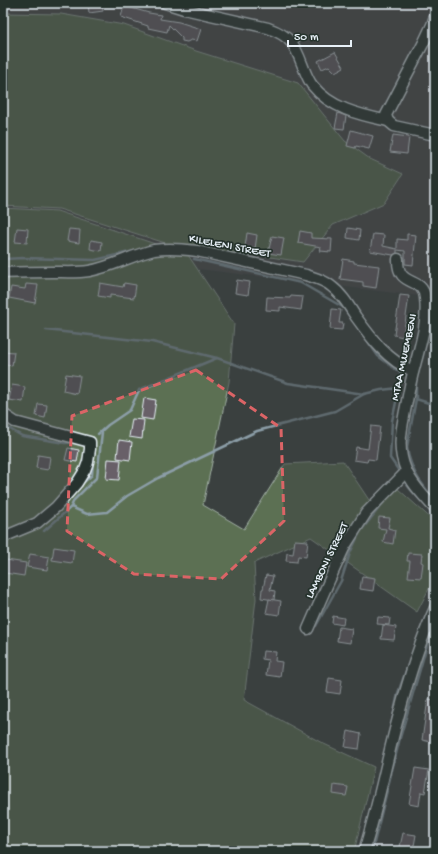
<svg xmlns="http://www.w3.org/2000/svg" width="438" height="854" font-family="'Gochi Hand',sans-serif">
  <rect width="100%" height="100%" fill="#3a403f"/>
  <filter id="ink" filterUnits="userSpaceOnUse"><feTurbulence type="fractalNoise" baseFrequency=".025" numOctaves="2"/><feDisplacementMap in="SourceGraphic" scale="8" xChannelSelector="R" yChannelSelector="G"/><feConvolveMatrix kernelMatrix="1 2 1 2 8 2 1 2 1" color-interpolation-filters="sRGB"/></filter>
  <g filter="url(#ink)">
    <path fill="#484a4b" d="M3,3h432v295l-432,-53z"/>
    <g fill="#5c7053" stroke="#a2b0a6">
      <path d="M3,13l58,1 63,11 72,26 102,32 47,58 25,18 33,15 -19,29 -51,22 -30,37 -46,-7 -76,-7 -122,-39 -56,-3z"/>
      <path d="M3,208l54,3 131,44 46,69 -5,58 -26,123 41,24 41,-65 58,-3 26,39 28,-12 38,34v55l-18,35 -106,-75 -57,26 2,36 -12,101 80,44 50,23 -19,81 -2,3h-350z"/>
    </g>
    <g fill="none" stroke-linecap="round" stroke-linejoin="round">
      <g stroke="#8c9ea8" stroke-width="2.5">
        <path d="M3,259l21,-1 71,2 39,-9"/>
        <path d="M194,259l107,24 45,26"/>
        <path d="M46,330l106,12 65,16 71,25 76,11 17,-4 18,-2"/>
        <path d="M364,336l14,20 24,18 -10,47 -2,37 9,13"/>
        <path d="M416,379v20l-9,48c1,10 6,23 11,31 5,8 12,15 17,24"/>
        <path d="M416,399l19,6"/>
        <path d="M3,425l19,11 43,7 10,-1"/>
        <path d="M98,434l10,-9 22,-15 9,-20 78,-32"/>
        <path d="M84,482l8,-7 1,-13"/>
        <path d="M403,482l1,-1 7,9 7,7"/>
        <path d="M71,507l16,7 20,-2 20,-16 31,-18 99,-47 78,-20 29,-17"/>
        <path d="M44,531l27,-24 3,-7 23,-23 5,-45"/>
        <path d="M431,606l4,-8"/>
        <path d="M316,626l25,-45 9,-28 10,-21 23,-29"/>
        <path d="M391,726l7,-33 10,-28"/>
        <path d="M372,851l28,-113 32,-110 3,-5"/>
      </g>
    </g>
    <g fill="#686068" stroke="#e8f1f8">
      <path d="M88,3h14l1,8 -14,2z"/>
      <path d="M124,6l25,7 12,2 -1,4 19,3 22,7 -4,12 -6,-1 -4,2 -5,-1v-3l-13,-13 -2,7 -19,-4v-2l-27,-9z"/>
      <path d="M335,52l9,15 -9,5 -6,-6 -7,3 -4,-8z"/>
      <path d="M338,113l8,3 -2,13 -9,-1z"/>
      <path d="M351,130l22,6 -4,13 -13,-3 -1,2 -8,-2z"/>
      <path d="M393,135l16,2 -2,17 -17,-2z"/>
      <path d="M17,228l11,1 -1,14 -12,-1z"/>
      <path d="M348,228l12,2 -1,10 -12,-2z"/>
      <path d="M69,229l11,1 -1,13 -12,-2z"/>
      <path d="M300,231l11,2v5l21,1 -1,13 -11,-1 1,-4 -23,-4z"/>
      <path d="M247,233l10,2 -2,14 -10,-2z"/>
      <path d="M373,234l11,1 -1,11 14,3v-10l10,1v-6l9,1 -3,30 -8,-1v-13l-8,-1v3l-4,2 -23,-4z"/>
      <path d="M272,236l12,2 -3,17 -13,-2z"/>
      <path d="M91,240l11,2 -1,9 -11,-2z"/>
      <path d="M343,259l11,2v2l25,3 -3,22 -13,-2v-4l-23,-3z"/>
      <path d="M237,280l13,2 -2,13 -13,-2z"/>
      <path d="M100,283l23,4 1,-4 12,2 -2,13 -24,-3v3l-12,-2z"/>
      <path d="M26,284l12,1 -3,18 -26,-5 2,-11 14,2z"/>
      <path d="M400,295l9,1 -6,41 -9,-2z"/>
      <path d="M291,296l12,1 -2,13 -21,-3v4l-14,-1 1,-13 23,1z"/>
      <path d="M332,309l9,1 -2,13h4l-1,7 -12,-1z"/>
      <path d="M3,351l11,1 -2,14 -9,-2z"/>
      <path d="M66,374l14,2 -3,18 -14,-3z"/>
      <path d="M12,385l13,2 -2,15 -14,-2z"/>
      <path d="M144,398l12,2 -3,20 -12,-2z"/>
      <path d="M38,404l9,1 -2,13 -9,-2z"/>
      <path d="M132,419l12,1 -2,19 -13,-2z"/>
      <path d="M371,426l9,1 -4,33 -8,-1 -1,3 -13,-2 2,-13 12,2z"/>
      <path d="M119,440l13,2 -2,18 -13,-2z"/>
      <path d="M68,448l11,2 -2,12 -12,-2z"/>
      <path d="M38,455l12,2 -2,13 -12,-2z"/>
      <path d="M108,459l13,1 -2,20 -13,-1z"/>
      <path d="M379,517l11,1 -2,10 7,2 -2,14 -10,-2 3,-13 -8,-1z"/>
      <path d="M295,540l13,1 -2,16 -8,-1 -1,6 -11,-1 1,-8 6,1z"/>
      <path d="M54,547l20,3 -2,13 -20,-3z"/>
      <path d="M408,553l14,1 -1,8 2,1 -2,15 -13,-1 2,-16h-3z"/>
      <path d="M30,554l19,3 -2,13 -20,-3z"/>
      <path d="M6,560l20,3 -2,13 -19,-3z"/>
      <path d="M266,575l7,1 -3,14 5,1 -1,9 -13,-2 1,-9h1z"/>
      <path d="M362,576l13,2 -2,13 -13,-2z"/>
      <path d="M269,599l12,2 -2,14 -13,-2z"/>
      <path d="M333,616l11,2 -1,7 -11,-2z"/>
      <path d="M378,617l12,1 -1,7 -12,-1z"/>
      <path d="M383,625l13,2 -2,13 -13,-1z"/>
      <path d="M339,627l13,2 -2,14 -13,-2z"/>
      <path d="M263,651l13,1 -1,9 7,1 -2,15 -14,-2 2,-15 -6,-1z"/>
      <path d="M329,678l13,2 -2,14 -13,-2z"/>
      <path d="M428,699l7,1v15l-4,27 -9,-2z"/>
      <path d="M348,731l13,3 -2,15 -14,-2z"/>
      <path d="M415,768l14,2 -4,23 -4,-1 -2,14 -10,-2z"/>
      <path d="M334,785l14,2 -2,9 -13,-2z"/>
      <path d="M403,833l13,2 -3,16h-14z"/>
    </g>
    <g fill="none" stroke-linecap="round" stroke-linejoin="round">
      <defs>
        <g id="minor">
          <path d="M165,3l19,6 84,19c25,9 27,18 36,41 2,5 5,12 8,16 19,24 49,30 76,36"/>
          <path d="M435,16l-3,9 -9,19 -37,71 2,6 6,5 41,9"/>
          <path d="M398,259c-1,30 25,16 27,39 3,25 -5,47 -11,71 -4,14 -6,28 -9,42 -4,21 -8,38 1,59 6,15 19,27 29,39"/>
          <path d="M3,273c16,-1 33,-1 49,-1 12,0 25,1 37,-1 23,-4 43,-16 65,-21 14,-2 28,-1 43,1l109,24c9,3 18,5 25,11 11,8 18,20 25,31 15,21 32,44 57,54"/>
          <path d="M3,414l12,8 75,20v7l-2,13 -3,8 -8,13 -21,24 -19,16 -34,14"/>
          <path d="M308,629l21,-48 16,-35 21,-33 40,-41"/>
          <path d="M364,851c14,-44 22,-89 34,-133 10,-38 21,-75 37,-110"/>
        </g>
      </defs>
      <use href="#minor" stroke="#e8f1f8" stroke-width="13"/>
      <use href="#minor" stroke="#26332d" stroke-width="10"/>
    </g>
  </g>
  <path d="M0 0H438V854H0ZM196,370l85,58 3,93 -63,58 -87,-5 -67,-43 5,-115z" fill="#3a403f" fill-opacity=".55" fill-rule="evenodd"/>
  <path fill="none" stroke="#db6466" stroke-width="3" stroke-dasharray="8 5" stroke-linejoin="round" d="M196,370l85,58 3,93 -63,58 -87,-5 -67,-43 5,-115z"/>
  <g text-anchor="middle" stroke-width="3.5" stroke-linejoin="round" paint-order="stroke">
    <g font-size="12" fill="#e8f1f8" stroke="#26332d">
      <text transform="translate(230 245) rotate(11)" y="4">KILELENI STREET</text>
      <text transform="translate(403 357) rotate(-78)" y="4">MTAA MWEMBENI</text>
      <text transform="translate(326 560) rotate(-64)" y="4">LAMBONI STREET</text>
    </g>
  </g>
  <rect width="438" height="854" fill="none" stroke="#26332d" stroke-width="16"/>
  <rect x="8" y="8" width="422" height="838" fill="none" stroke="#e8f1f8" stroke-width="1.5" filter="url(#ink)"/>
  <path d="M288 40v6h63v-6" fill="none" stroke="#e8f1f8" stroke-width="2"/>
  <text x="294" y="40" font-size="12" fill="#e8f1f8" stroke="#26332d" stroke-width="3" paint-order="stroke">50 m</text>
</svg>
